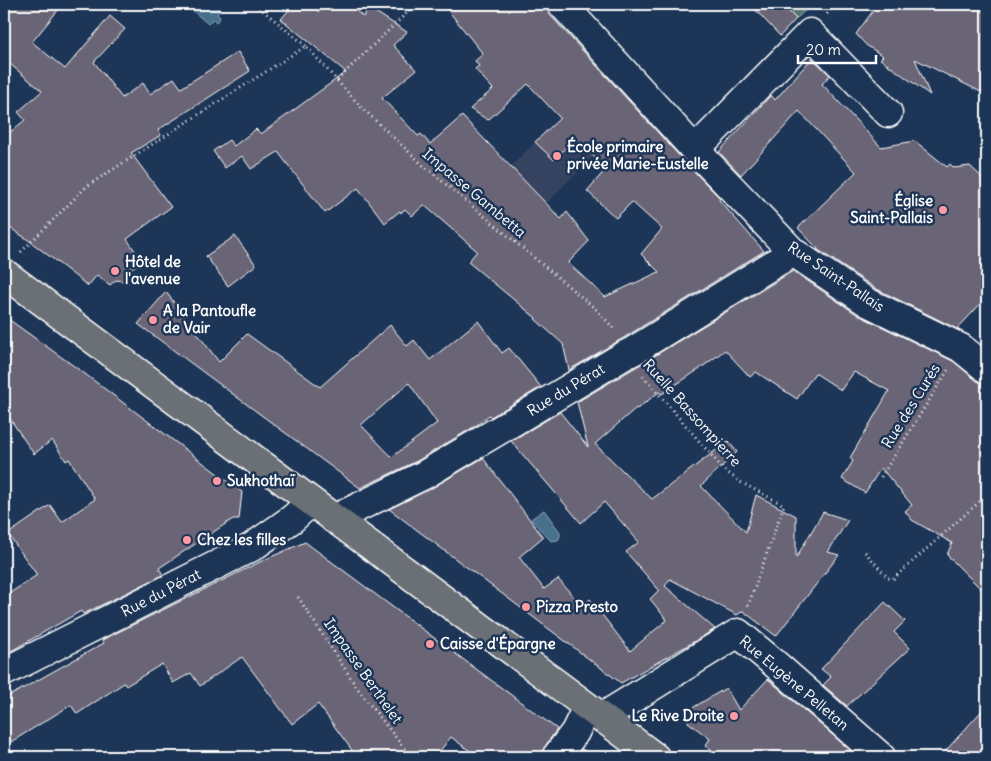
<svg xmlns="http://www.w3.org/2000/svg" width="991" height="761" font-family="Delius,sans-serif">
  <rect width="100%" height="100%" fill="#1d3557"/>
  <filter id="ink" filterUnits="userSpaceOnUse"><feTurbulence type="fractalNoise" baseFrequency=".02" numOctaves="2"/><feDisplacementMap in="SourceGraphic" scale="10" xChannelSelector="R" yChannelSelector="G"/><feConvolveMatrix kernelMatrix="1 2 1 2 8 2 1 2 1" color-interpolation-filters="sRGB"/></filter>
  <g filter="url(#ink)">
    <path fill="#344360" d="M606,73l33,37 -102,103 -63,-11z"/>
    <path fill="#537372" stroke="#a9b9b8" d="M782,4h30l-16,15z"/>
    <g fill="#466f8d" stroke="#90a9bb">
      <path d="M185,4h28l7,6 -3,4 3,3 -1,3 -3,2 -3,-3 -5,5z"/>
      <path d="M544,510l16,22v4l-2,4 -7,1 -20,-22z"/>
    </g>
    <g fill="#6a6576" stroke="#fff" fill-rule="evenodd">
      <path d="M4,4h59l-31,38 33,27 45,-53 15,13 -31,33 28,36 21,-15 7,11 24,-16 7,10 57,-36 12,19 -92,59 3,5 -30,18 40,54 -44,32 15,22 -17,12 4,9 -13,-2 -6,5 -13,-10 -9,11 -61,-47 -23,-15v-87l21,-17 -7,-8 24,-21 -38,-32z"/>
      <path d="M294,4h16l9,8 8,-8h22l14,13 6,-9 38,24 -14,13 23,25 -34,28 36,38 3,-2 9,10 32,-28 99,103 6,-7 22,29 -21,22 37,34 54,-25 -18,-18 21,-25 -30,-27 -16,16 -29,-27 19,-22 -31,-31 -21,22 -19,-18 25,-24 -32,-34 -40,36 -18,-11 23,-20 -18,-20 4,-3 -4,-5 8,-7 -40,-50h101l6,11 134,146 36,37 -1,2 45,51 -139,86 -56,33 -6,-26 -28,-25 1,-1 -68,-56 9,-11 -53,-46 -12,11 -7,-7 -4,4 -1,-2 -15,12 -27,-35 -33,25 -47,-61 -27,17 -9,-13 -17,12 -12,-17 16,-11 5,6 22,-17 5,5 85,-62 -65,-53z"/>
      <path d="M750,4h32l14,15 -16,17z"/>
      <path d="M878,4h109v91l-72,-36 15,36 -50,-36 3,-3 -17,-11 -10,-11z"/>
      <path d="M812,58l18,17 -8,9 59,63 34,-6 32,26 3,-3 4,4 16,-2 17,16v115l-30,32 -82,-41 -58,-39h1l-20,-21 58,-56 -57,-61 -58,64 -22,-23 52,-57 4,5z"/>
      <path d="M235,236l21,29 -28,21 -22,-30z"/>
      <path d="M793,271l65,44 95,46 24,20 7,3h3v211l-40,-40 5,-12 -40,-23 -7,-9 7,-6 -31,-37 -16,25 -23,-14 11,-18 -3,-3 39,-67 -35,-19 -13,18 -26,-17 -18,26 -41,-27 -6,5 -25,-27 -24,18 -39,26 -3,-2 -22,17 -1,-1 -41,36 57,55 76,-58 9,11 -36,34 45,46 10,-37 40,21v42l27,-46 25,8 -20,32 11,3 -63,81 -33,-25 -6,4 -67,-36 -5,7 50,43 -20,12 -74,42 -232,-174 43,-21 51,-30 60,79 -24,20 25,32 14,-10 24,27 8,-7 40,52 37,-31 -17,-21 9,-9 -33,-38 13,-10 -35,-40 -23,21 -70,-82 49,-29 28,35 -11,-45 64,-38z"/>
      <path d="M166,292l53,70 28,-28 73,53 70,-62 17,21 7,-6 16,20 48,-39 24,32 7,-5 32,39 -50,30 -2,-2 -12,10 -60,36 -57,27 -222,-164zM409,383l28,40 -45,34 -31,-32z"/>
      <path d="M4,316l81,58 157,118 -3,27h-6l-74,49 4,7 -80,39 -2,-3 -77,44v-58l33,-22 -29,-41 42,-29 12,17 33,-23 -26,-40 -3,2 -14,-21 -18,14 -30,-44z"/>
      <path d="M305,542l252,187 -13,19 -3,9h-63l-27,-20 -16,20h-78l-39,-53 -26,20 -50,-67 -42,29 -9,-13 -18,10 -11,-19 -36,22 -2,-3 -47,31 -6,-9 -60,37 -7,-10v-33l100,-56 -2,-3 162,-80z"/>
      <path d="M885,602l20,19 -11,11 16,16 -63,58 -24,-21 8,-8 -10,-8z"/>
      <path d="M768,679l90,78h-137l-16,-11 5,-7 -22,-17 1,-12 37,-22 13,22z"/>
      <path d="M987,705v42l-9,10h-38z"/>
      <path d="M582,749l12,8h-19z"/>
    </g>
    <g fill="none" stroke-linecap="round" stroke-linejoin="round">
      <defs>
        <g id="minor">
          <path d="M562,4l133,146 98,102 74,50 94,46 26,21"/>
          <path d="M695,150l115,-117 78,80"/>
          <path d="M334,519l90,-44 201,-120 8,-4 160,-99"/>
          <path d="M4,672l248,-125 40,-28 19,-17"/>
          <path d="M601,718l137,-85 36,30 107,94"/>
          <path d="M556,757l19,-25 12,-25"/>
        </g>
        <path id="major" d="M4,273l651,484"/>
      </defs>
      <use href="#minor" stroke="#fff" stroke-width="31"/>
      <use href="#major" stroke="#fff" stroke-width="31"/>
      <g stroke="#fff" stroke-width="3" stroke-dasharray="1 4" stroke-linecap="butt">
        <path d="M255,4l51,42"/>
        <path d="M827,14l9,-10"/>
        <path d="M337,80l79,-76"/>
        <path d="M21,252l66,-66 219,-140 55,61 63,59 173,144 18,20"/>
        <path d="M643,376l81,94 16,12 44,23 -37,104"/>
        <path d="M881,477l67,-107"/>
        <path d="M865,552l23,26 5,1 94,-84"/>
        <path d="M298,597l62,95 51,65"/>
      </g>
      <use href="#minor" stroke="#1d3557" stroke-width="28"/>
      <use href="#major" stroke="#6b6f74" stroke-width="28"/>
    </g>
  </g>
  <g fill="#ff9aa2" stroke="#1d3557" stroke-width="2">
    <circle cx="557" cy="156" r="5"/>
    <circle cx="943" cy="210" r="5"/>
    <circle cx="115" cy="271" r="5"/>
    <circle cx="153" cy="320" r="5"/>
    <circle cx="217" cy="481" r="5"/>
    <circle cx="187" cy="540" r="5"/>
    <circle cx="526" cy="607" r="5"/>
    <circle cx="430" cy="644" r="5"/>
    <circle cx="734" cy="716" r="5"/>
  </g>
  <g text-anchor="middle" stroke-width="5" stroke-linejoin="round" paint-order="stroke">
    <g font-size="15" font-weight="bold" fill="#fff" stroke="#1d3557" text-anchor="start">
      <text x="567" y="152">École primaire<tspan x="567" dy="17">privée Marie-Eustelle</tspan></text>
      <text x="933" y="206" text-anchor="end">Église<tspan x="933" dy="17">Saint-Pallais</tspan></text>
      <text x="125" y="267">Hôtel de<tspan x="125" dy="17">l'avenue</tspan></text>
      <text x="163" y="316">A la Pantoufle<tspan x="163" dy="17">de Vair</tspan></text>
      <text x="227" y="486">Sukhothaï</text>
      <text x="197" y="545">Chez les filles</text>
      <text x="536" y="612">Pizza Presto</text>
      <text x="440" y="649">Caisse d'Épargne</text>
      <text x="724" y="721" text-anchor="end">Le Rive Droite</text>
    </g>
    <g font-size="15" fill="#fff" stroke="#1d3557">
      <text transform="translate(474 193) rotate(40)" y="5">Impasse Gambetta</text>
      <text transform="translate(836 277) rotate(34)" y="5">Rue Saint-Pallais</text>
      <text transform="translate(566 390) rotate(-31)" y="5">Rue du Pérat</text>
      <text transform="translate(911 406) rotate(-58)" y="5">Rue des Curés</text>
      <text transform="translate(692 413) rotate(48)" y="5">Ruelle Bassompierre</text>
      <text transform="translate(161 593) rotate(-27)" y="5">Rue du Pérat</text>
      <text transform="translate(363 671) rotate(55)" y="5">Impasse Berthelet</text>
      <text transform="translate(794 683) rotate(40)" y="5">Rue Eugène Pelletan</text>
    </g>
  </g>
  <rect width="991" height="761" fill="none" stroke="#1d3557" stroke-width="20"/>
  <rect x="10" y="10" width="971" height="741" fill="none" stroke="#fff" stroke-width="2" filter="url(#ink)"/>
  <path d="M798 55v8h78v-8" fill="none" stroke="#ffffff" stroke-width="2.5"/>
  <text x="806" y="55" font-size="15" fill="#ffffff" stroke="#1d3557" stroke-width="4" paint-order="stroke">20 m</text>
</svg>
